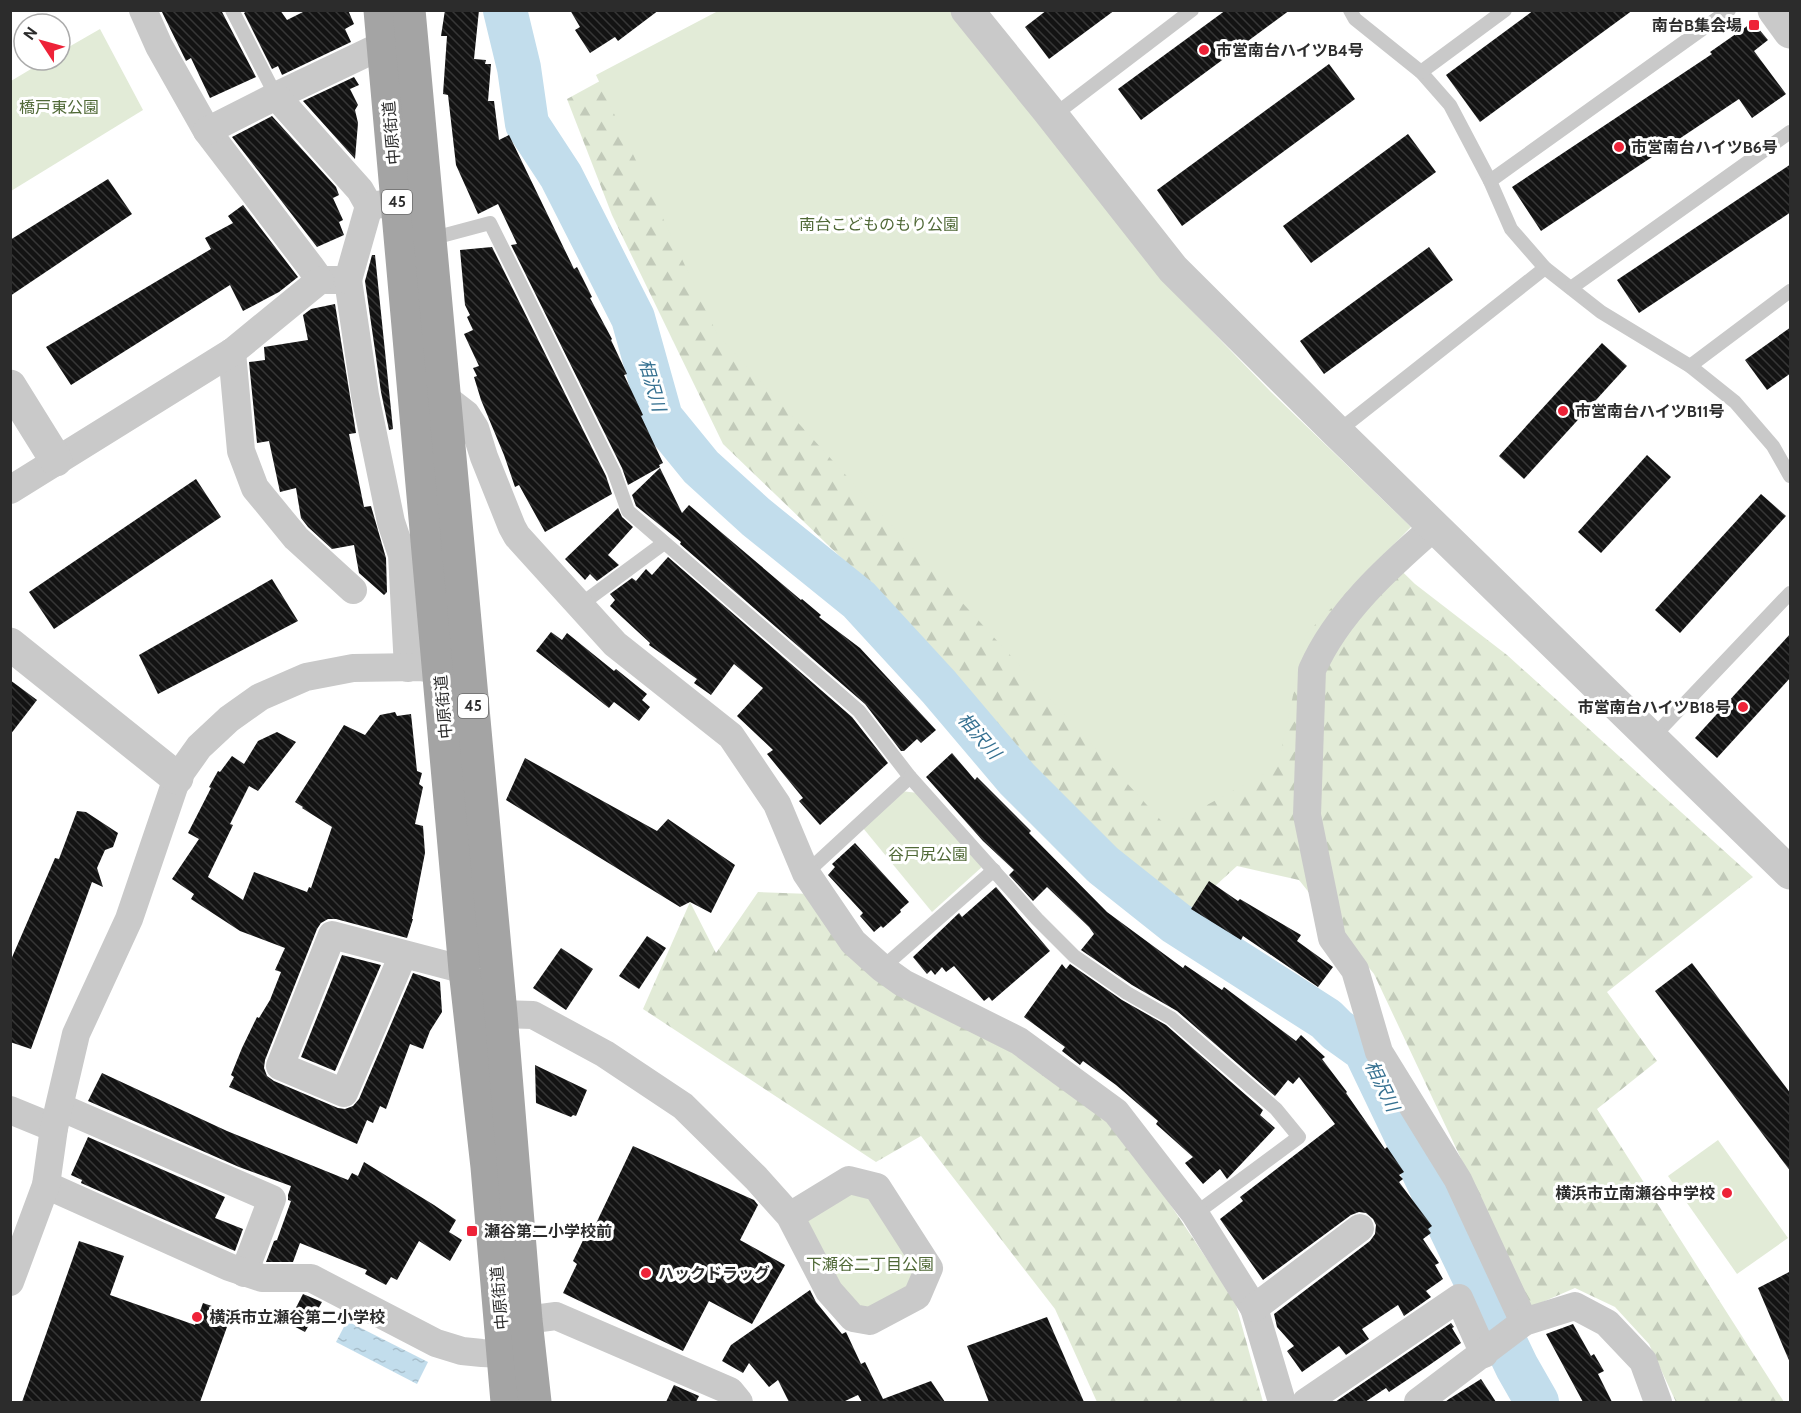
<svg xmlns="http://www.w3.org/2000/svg" width="1801" height="1413" font-family="Cabin,'Noto Sans JP',sans-serif">
  <defs>
    <pattern id="forest-firs" width="22" height="20" patternUnits="userSpaceOnUse" patternTransform="scale(1.5)"><rect width="22" height="20" fill="#e2ebd7"/><path d="M5 1l3.5 6h-7zM16 11l3.5 6h-7z" fill="#c2cab9"/></pattern>
    <pattern id="water-ripples" width="26" height="14" patternUnits="userSpaceOnUse" patternTransform="scale(1.5)"><rect width="26" height="14" fill="#c2ddec"/><path d="M2 4q2-2 4 0t4 0M15 11q2-2 4 0t4 0" fill="none" stroke="#a7becb"/></pattern>
    <pattern id="building-back-hatch" width="6" height="6" patternUnits="userSpaceOnUse" patternTransform="scale(1.5)"><rect width="6" height="6" fill="#131313"/><path d="M-1 5l2 2M0 0l6 6M5-1l2 2" fill="none" stroke="#363636"/></pattern>
  </defs>
  <rect width="100%" height="100%" fill="#fff"/>
  <g fill="url(#forest-firs)">
    <path d="M708,22l583,441 124,121 92,71 246,222 -146,115 50,69 -60,48 187,293h-108l-27,-58 -34,-37 -40,-19 -44,19 -157,-333 -75,-94 -62,-14 -69,63 -209,-212 -105,-147 -131,-126 -111,-229 -45,-116z"/>
    <path d="M758,892l53,2 40,61 156,92 110,78 118,176 28,101h-166l-42,-93 -134,-173 -45,26 -233,-153 47,-107 26,51z"/>
  </g>
  <g fill="#e2ebd7">
    <path d="M718,11h235l213,273 105,108 140,135 -105,107 -28,132 -111,61 -450,-493 -121,-259z"/>
    <path d="M100,29l43,81 -132,81v-110l35,-21h14v-8z"/>
    <path d="M901,791l17,2 65,73 -51,46 -69,-84z"/>
    <path d="M1718,1140l70,98 -51,36 -69,-98z"/>
    <path d="M848,1192l21,2 50,73 -7,21 -43,24 -32,-23 -34,-69z"/>
  </g>
  <path fill="url(#water-ripples)" d="M347,1321l81,41 -11,22 -81,-42z"/>
  <g fill="none" stroke-linecap="round" stroke-linejoin="round">
    <path stroke="#c2ddec" stroke-width="44" d="M505,10l14,58 8,56 34,52 72,142 28,100 40,49 55,50 103,83 80,87 78,92 86,86 73,58 150,96 11,11 28,20 152,317 20,35"/>
  </g>
  <g fill="url(#building-back-hatch)">
    <path d="M161,10h60l35,67 -46,21 -19,-40 -5,3z"/>
    <path d="M248,10h32l7,10 20,-10h41l6,14 -9,5 6,13 -69,33 -4,-9 -6,3 -28,-56z"/>
    <path d="M445,10h34l-5,49 12,1 -1,4h6l-3,37h6l5,39 10,-5 65,134 3,-2 15,30 -2,1 22,41 -1,1 16,34 -3,1 19,40 -2,1 22,47 -4,2 1,2 -32,18 -6,-17 -111,-223 6,-1 -19,-40 -20,10 -22,-49 -8,-70 -5,-1 4,-58h-6z"/>
    <path d="M570,10h89l-41,31 -3,-4 -25,16 -15,-23 5,-3z"/>
    <path d="M1047,10h68l-66,49 -24,-32z"/>
    <path d="M1226,10h64l-149,110 -23,-31z"/>
    <path d="M1534,10h99l-153,112 -34,-47z"/>
    <path d="M1753,22l15,18 -14,11 32,43 -34,24 -13,-19 -198,132 -29,-44 200,-133 -2,-2z"/>
    <path d="M1329,64l26,35 -173,127 -25,-36z"/>
    <path d="M354,77l5,8 -9,4 8,16 -3,5 3,13 -3,36 -52,-58z"/>
    <path d="M272,116l64,71 3,8 -6,3 10,22 -4,2 5,13 -27,12 -85,-110z"/>
    <path d="M1408,134l28,38 -125,91 -28,-37z"/>
    <path d="M1791,164v48l-152,101 -22,-33z"/>
    <path d="M108,179l24,35 -122,82v-56z"/>
    <path d="M243,205l55,72 -19,15 -36,19 -13,-26 -159,100 -25,-38 165,-98 -6,-11 28,-15 -5,-7z"/>
    <path d="M492,247l114,229 6,18 -67,38 -26,-47 -4,2 -11,-32 -23,-55 -7,-23 3,-1 -4,-8 6,-2 -15,-32 9,-4 -6,-13 3,-2 -5,-10 -5,-55z"/>
    <path d="M1429,247l24,33 -129,94 -24,-33z"/>
    <path d="M372,255h3l18,174 -4,1 -8,-38 -16,-111z"/>
    <path d="M335,304l21,129 -7,1 15,73 7,-1 15,52 1,34 -3,3 -25,-22 -5,-28 -22,4 -24,-22 -7,-9 -5,-30 -16,4 -11,-51 -12,2 -8,-81 16,-2 -1,-13 44,-7 -5,-25 8,-6z"/>
    <path d="M1791,327v46l-24,17 -22,-30z"/>
    <path d="M1602,343l25,23 -103,113 -25,-23z"/>
    <path d="M1647,455l24,22 -70,76 -23,-21z"/>
    <path d="M660,468l22,45 7,-8 112,95 1,-1 19,16 -2,2 41,31 76,82 -15,13 -4,-4 -13,12h-3l-36,-47 -185,-160 1,-2 -45,-36 -4,-11z"/>
    <path d="M196,479l25,38 -167,112 -25,-37z"/>
    <path d="M1761,494l25,22 -106,117 -25,-23z"/>
    <path d="M618,508l4,9 11,10 -25,28 11,10 -22,16 -7,-7 -5,6 -20,-21z"/>
    <path d="M668,557l184,160 36,46 -68,62 -21,-24 4,-3 -36,-44 6,-4 -36,-34 26,-28 -29,-24 -23,31 -17,-12 3,-4 -48,-34 1,-2 -40,-37 5,-6 -5,-6 22,-16 4,3 10,-12 6,6z"/>
    <path d="M272,579l26,42 -140,73 -19,-39z"/>
    <path d="M551,632l11,8 5,-7 47,38 2,-2 31,25 -5,6 8,7 -11,14 -25,-19 -5,6 -73,-57z"/>
    <path d="M1791,633v44l-74,81 -22,-20z"/>
    <path d="M10,680l27,20 -27,35z"/>
    <path d="M395,712l2,4 14,-2 6,57 5,2 -3,11 4,3 -8,37 8,2 2,27 -13,66h1l-6,19 -71,-19h-8l-7,4 -4,6 -52,131 -1,8 3,8 7,5 64,27 7,1 8,-3 6,-7 54,-126 27,9 2,30 -12,19 -7,18 -13,-5 -24,65 -6,-3 -7,17 -6,-3 -10,24 -128,-57 5,-10 -3,-2 11,-27 15,-31 2,1 11,-18 11,-28 -6,-2 10,-22 -45,-17 -49,-32 3,-5 -22,-15 27,-40 -11,-6 23,-45 -2,-1 9,-16 2,1 12,-16 12,8 14,-23 19,-9 19,10 -38,49 -9,-5 -19,38 3,1 -25,52 35,23 11,-28 53,20 2,-5 2,1 21,-61 -30,-19 1,-1 -8,-5 49,-77 21,10 15,-20z"/>
    <path d="M952,753l23,27 2,-3 54,54 -2,2 78,79 76,56 2,-3 37,25 2,-3 72,54 5,-6 24,22 -3,2 25,33 -1,1 39,56 2,-2 17,25 -5,3 4,4 -4,3 33,44 -4,3 3,4 -8,6 16,24 -4,2 8,14 -17,12 5,6 -27,19 -6,-11 -36,24 7,10 -23,16 -7,-9 -37,26 -15,-21 7,-5 -17,-19 -3,-13 96,-73 5,-7 1,-9 -3,-6 -7,-6 -7,-1 -8,3 -88,65 -43,-61 23,-18 -3,-4 95,-73 -36,-47 -6,7 -5,-4 -13,16 -98,-85 -45,-26 -51,-35 13,-16 -5,-7 -42,-40 -14,14 -24,-26 5,-5 -31,-29 -57,-64z"/>
    <path d="M525,758l132,73 11,-12 67,46 -24,48 -21,-11 -10,5 -174,-107z"/>
    <path d="M77,811l9,1 32,21 -5,14 -8,3 -8,18 6,19 -11,-5 -61,167 -21,-7v-80l45,-104 4,1z"/>
    <path d="M855,843l54,59 -9,8 1,2 -18,16 -2,-2 -7,6 -14,-16 3,-3 -35,-38 7,-8 -3,-3z"/>
    <path d="M1209,881l29,20 2,-2 61,36 -4,6 36,26 -15,20 -75,-51 -2,4 -50,-31z"/>
    <path d="M996,887l54,64 -58,50 -3,-4 -5,4 -30,-35 -8,6 -4,-5 -7,8 -4,-5 -4,4 -14,-17 46,-44 3,4z"/>
    <path d="M647,936l19,12 -27,41 -20,-13z"/>
    <path d="M561,948l32,21 -27,41 -33,-22z"/>
    <path d="M342,955l39,10 -46,106 -34,-14z"/>
    <path d="M1692,963l99,131v78l-136,-181z"/>
    <path d="M1062,964l4,5 4,-5 52,36 44,25 97,85 -3,5 15,13 -48,51 -7,-10 -17,15 -18,-21 8,-6 -37,-33 2,-3 -42,-36 -33,-24 -3,4 -18,-14 3,-4 -41,-30z"/>
    <path d="M535,1065l52,25 -11,26 -3,-1 -2,2 -35,-14z"/>
    <path d="M102,1073l125,58 121,49 4,-7 6,3 6,-14 70,43 22,15 -7,12 13,8 -12,21 -31,-20 -22,39 -6,-3 -5,8 -21,-11 2,-4 -67,-27 -7,19h-27l8,-21 3,-1 14,-39 -3,-1v-5l3,-9 -52,-19 -151,-66z"/>
    <path d="M88,1137l137,60 -10,21 28,11 -8,22 -154,-68 1,-3 -11,-5z"/>
    <path d="M633,1146l121,54 4,5 -18,35 45,25 -33,59 -43,-23 -26,50 -120,-58 14,-29 -4,-3 14,-29 4,2z"/>
    <path d="M79,1241l45,15 -14,39 85,30 8,-22 29,10 -32,89h-178z"/>
    <path d="M1791,1271v94l-33,-77z"/>
    <path d="M810,1290l6,12 26,32 4,-2 15,32 4,-2 18,37 48,-18 14,21h-83l-4,-7 -15,7h-54l-11,-22 -9,7 -20,-24 -6,10 -21,-12 9,-16z"/>
    <path d="M303,1294l19,8 -17,30 -17,-9z"/>
    <path d="M1047,1317l37,85h-95l-22,-56z"/>
    <path d="M1451,1323l3,4 -2,1 9,15 -33,23 -39,26 -3,-4 -21,14h-30z"/>
    <path d="M1573,1324l18,32 3,-2 10,17 -6,3 14,28h-29l-37,-68z"/>
    <path d="M1481,1379l15,23h-51l4,-3z"/>
    <path d="M674,1385l25,11 -3,6h-30z"/>
  </g>
  <g fill="none" stroke-linecap="round" stroke-linejoin="round">
    <g stroke="#c9c9c9" stroke-width="14">
      <path d="M232,10l44,86"/>
      <path d="M1350,10l5,9 66,53 29,33 40,76 21,48 34,39 56,44 89,54 45,36 38,44 17,30"/>
      <path d="M1421,72l84,-62"/>
      <path d="M1053,116l139,-106"/>
      <path d="M1490,181l239,-171"/>
      <path d="M430,239l60,-16 124,249 14,39 231,200 51,66 -104,96"/>
      <path d="M1571,288l219,-156"/>
      <path d="M1690,366l100,-75"/>
      <path d="M1337,432l208,-164"/>
      <path d="M580,605l84,-62"/>
      <path d="M1653,737l137,-144"/>
      <path d="M910,777l127,142 37,37 53,37 44,25 105,91 23,28 -104,77"/>
      <path d="M882,968l112,-98"/>
    </g>
    <g stroke="#c9c9c9" stroke-width="28">
      <path d="M143,10l16,36 48,85 103,135 10,14h28l17,115 26,127 11,33 6,113"/>
      <path d="M276,96l107,-51"/>
      <path d="M207,131l69,-35 84,94 9,16 28,-4"/>
      <path d="M348,280l21,-74"/>
      <path d="M232,352l9,99 14,37 41,50 57,52"/>
      <path d="M429,395l15,2 22,17 9,14 9,29 28,70 5,9 98,108 116,92 46,68 29,69 47,69 29,26 21,15 116,58 97,71 79,102 59,94 28,94"/>
      <path d="M10,490l222,-138 88,-72"/>
      <path d="M1434,527c-46,40 -97,86 -122,143l-5,145 25,123 23,32 24,82 79,128 66,142"/>
      <path d="M403,955l-59,138 -64,-27 52,-131 133,35"/>
      <path d="M501,1014l32,1 72,39 78,52 73,72 34,38 39,75 24,27 17,3 47,-25 12,-28 -52,-81 -28,-7 -59,36"/>
      <path d="M60,1107l212,92 -28,74"/>
      <path d="M10,1110l44,18"/>
      <path d="M46,1185l183,82 33,11h49l125,65 26,8 20,2 22,1 22,-2"/>
      <path d="M10,1282l36,-97 8,-57 22,-94 53,-115 48,-141 22,-31 30,-28 31,-22 46,-20 47,-9 66,-1 21,3"/>
      <path d="M1254,1308l106,-80"/>
      <path d="M503,1323l53,-7 174,75 9,11"/>
      <path d="M1306,1402l153,-104 25,56"/>
      <path d="M1418,1402l106,-80 51,-16 32,17 36,38 15,41"/>
    </g>
    <g stroke="#c9c9c9" stroke-width="33">
      <path d="M967,10l80,99 126,160 164,163 453,441"/>
      <path d="M1774,10l16,22"/>
      <path d="M10,386l46,74"/>
      <path d="M10,644l167,134"/>
    </g>
    <g stroke="#a4a4a4" stroke-width="33">
      <path d="M380,10l85,960 22,197 20,235"/>
      <path d="M409,10l92,1004 25,306 9,82"/>
    </g>
  </g>
  <g fill="#ee2238" stroke="#fff" stroke-width="2">
    <rect x="1748" y="19" width="12" height="12" rx="3"/>
    <circle cx="1204" cy="50" r="6"/>
    <circle cx="1619" cy="147" r="6"/>
    <circle cx="1563" cy="411" r="6"/>
    <circle cx="1743" cy="707" r="6"/>
    <circle cx="1727" cy="1193" r="6"/>
    <rect x="466" y="1225" width="12" height="12" rx="3"/>
    <circle cx="646" cy="1273" r="6"/>
    <circle cx="197" cy="1317" r="6"/>
  </g>
  <g text-anchor="middle" stroke-width="6" stroke-linejoin="round" paint-order="stroke">
    <g fill="#fff" stroke="#6b6b6b" stroke-width="1.5">
      <rect x="382" y="190" width="30" height="24" rx="4.5"/>
      <rect x="458" y="694" width="30" height="24" rx="4.5"/>
    </g>
    <g font-size="15" font-weight="bold" fill="#2c2c2c">
      <text x="397" y="207">45</text>
      <text x="473" y="711">45</text>
    </g>
    <g font-size="16" font-weight="bold" fill="#2c2c2c" stroke="#fff" text-anchor="start">
      <text x="1742" y="31" text-anchor="end">南台B集会場</text>
      <text x="1216" y="56">市営南台ハイツB4号</text>
      <text x="1631" y="153">市営南台ハイツB6号</text>
      <text x="1575" y="417">市営南台ハイツB11号</text>
      <text x="1731" y="713" text-anchor="end">市営南台ハイツB18号</text>
      <text x="1715" y="1199" text-anchor="end">横浜市立南瀬谷中学校</text>
      <text x="484" y="1237">瀬谷第二小学校前</text>
      <text x="658" y="1279">ハックドラッグ</text>
      <text x="209" y="1323">横浜市立瀬谷第二小学校</text>
    </g>
    <g font-size="16" fill="#506937" stroke="#fff">
      <text x="59" y="113">橋戸東公園</text>
      <text x="879" y="230">南台こどものもり公園</text>
      <text x="928" y="860">谷戸尻公園</text>
      <text x="870" y="1270">下瀬谷二丁目公園</text>
    </g>
    <g font-size="16" fill="#2c2c2c" stroke="#fff">
      <text transform="translate(391 133) rotate(-95)" y="6">中原街道</text>
      <text transform="translate(443 707) rotate(-95)" y="6">中原街道</text>
      <text transform="translate(499 1298) rotate(-95)" y="6">中原街道</text>
    </g>
    <g font-size="18" font-style="italic" fill="#367191" stroke="#fff">
      <text transform="translate(652 385) rotate(74)" y="6">相沢川</text>
      <text transform="translate(979 736) rotate(49)" y="6">相沢川</text>
      <text transform="translate(1382 1086) rotate(64)" y="6">相沢川</text>
    </g>
  </g>
  <rect width="1801" height="1413" fill="none" stroke="#2c2c2c" stroke-width="24"/>
  <g transform="translate(42 42) rotate(306)"><circle r="28" fill="#ffffff" stroke="#ababab" stroke-width="1.5"/>
  <path d="M0-4.5L10 22L0 15L-10 22Z" fill="#ee2238"/>
  <text y="-9" font-size="16" font-weight="bold" text-anchor="middle" fill="#2c2c2c">N</text>
  </g>
</svg>
